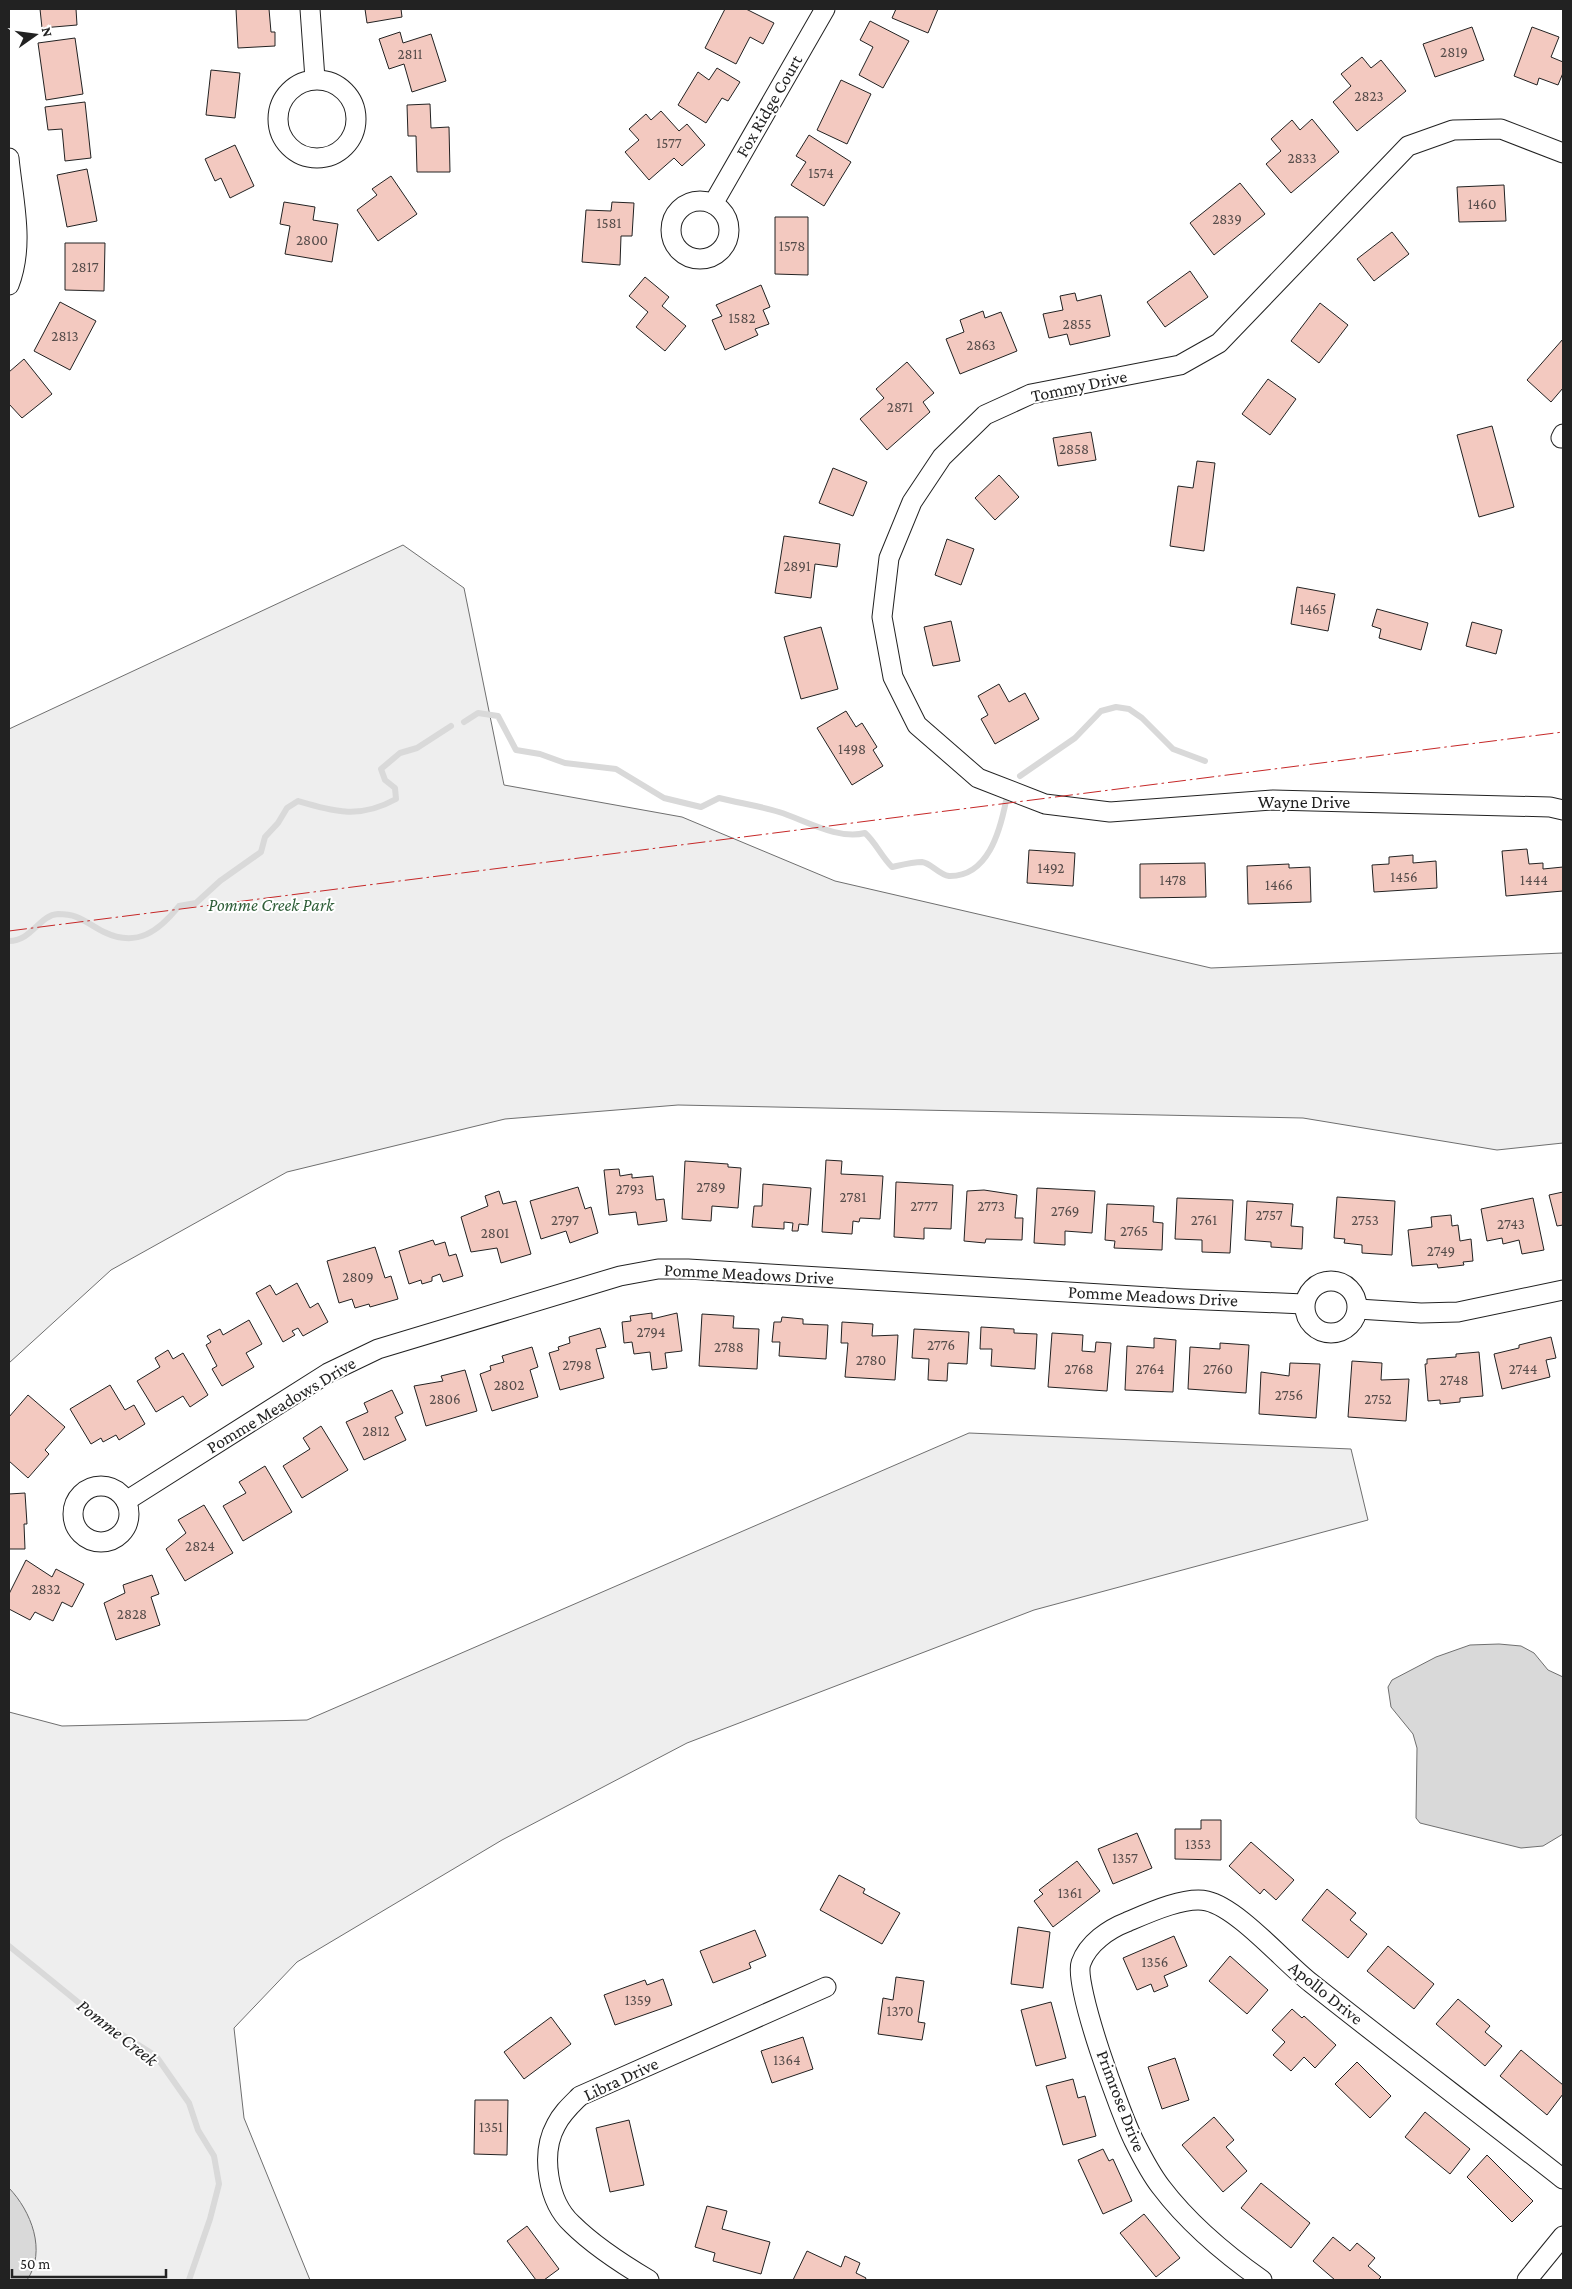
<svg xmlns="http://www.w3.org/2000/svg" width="1572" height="2289" font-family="'Crimson Pro',serif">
  <rect width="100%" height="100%" fill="#fff"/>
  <g fill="#eee" stroke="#6f6f6f">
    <path d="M403,545l61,43 40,197 178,32 153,64 376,87 352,-15v190l-66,7 -194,-32 -625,-13 -173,14 -218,53 -176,98 -102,93v-634z"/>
    <path d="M969,1433l382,16 17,71 -334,90 -347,133 -185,97 -205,122 -63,66 10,90 66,162h-301v-568l53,14 245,-6z"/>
  </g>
  <g fill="#d9d9d9" stroke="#6f6f6f">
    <path d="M1499,1644l22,2 13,7 14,17 15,7v157l-20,12 -22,2 -101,-25 -4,-5 1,-70 -4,-14 -22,-27 -3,-20 4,-7 44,-23 34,-12z"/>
    <path d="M9,2188c22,23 38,63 18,92h-18z"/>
  </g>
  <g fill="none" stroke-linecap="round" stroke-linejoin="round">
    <g stroke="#d9d9d9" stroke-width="6">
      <path d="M464,722l14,-9 20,3 18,34 24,4 25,9 51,6 48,29 37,9 18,-9c20,5 41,8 60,14 26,8 58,28 86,21 11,10 16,23 27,34 9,-2 21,-5 30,-5 9,1 17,13 27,14 39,1 51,-45 57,-75"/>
      <path d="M1020,776l55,-38 26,-27 15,-4 13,2 13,9 31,31 32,12"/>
      <path d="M9,941c23,0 30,-26 49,-27 22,0 28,9 46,18 33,16 55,-1 75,-26l17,-3 24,-22 41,-29 4,-15 13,-14 9,-15 11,-7c38,11 62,18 98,-2l-1,-11 -10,-8 -4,-11 19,-16 17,-5 34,-22"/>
      <path d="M9,1946l96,78 51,32 33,47 9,27 16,26 5,28 -9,35 -21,61"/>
    </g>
  </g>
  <g fill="#f3c9c0" stroke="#222">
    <path d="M40,9h36l1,16 -35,3z"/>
    <path d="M236,9h33l2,23h4v14l-37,2z"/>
    <path d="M365,9h36l1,8 -35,6z"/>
    <path d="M725,9h21l28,14 -11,21 -13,-7 -14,27 -31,-16z"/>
    <path d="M896,9h42l-10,24 -36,-15z"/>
    <path d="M870,21l39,20 -26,47 -24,-13 14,-28 -13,-7z"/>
    <path d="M1472,27l12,33 -49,17 -12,-33z"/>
    <path d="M1532,27l27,10 -8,20 12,5v11l-5,12 -19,-7 -2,7 -23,-9z"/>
    <path d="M400,32l3,11 28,-9 15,47 -34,11 -8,-28 -15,5 -10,-30z"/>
    <path d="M75,38l8,56 -37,6 -8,-57z"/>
    <path d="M1362,57l9,11 10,-8 25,31 -49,40 -24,-29 18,-16 -10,-12z"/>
    <path d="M717,68l23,14 -12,19 -6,-3 -16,25 -28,-18 20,-33 11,8z"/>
    <path d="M211,70l29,3 -5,45 -29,-3z"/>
    <path d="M841,80l30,14 -24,50 -30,-14z"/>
    <path d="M85,102l6,56 -26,3 -3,-32 -14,1 -3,-23z"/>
    <path d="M430,104l1,24 18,-1 1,45h-33l-1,-36h-8l-1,-31z"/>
    <path d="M661,111l18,20 8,-7 18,21 -23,21 -8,-8 -25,22 -24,-28 14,-12 -10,-11 17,-15 5,6z"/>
    <path d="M1312,119l27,33 -48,41 -25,-29 15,-13 -10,-12 21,-19 8,10z"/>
    <path d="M809,135l42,27 -27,44 -33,-21 15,-23 -10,-6z"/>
    <path d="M235,145l19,41 -24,12 -9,-20 -6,3 -10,-22z"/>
    <path d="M87,169l10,52 -30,6 -10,-52z"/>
    <path d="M391,176l26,38 -39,27 -21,-31 20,-15 -5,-6z"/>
    <path d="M1240,183l25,31 -51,41 -24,-32z"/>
    <path d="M1504,185l2,36 -47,1 -2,-35z"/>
    <path d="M284,202l31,5 -2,13 25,4 -6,38 -47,-8 5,-28 -10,-2z"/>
    <path d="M612,202l22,1 -2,33h-11l-1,29 -38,-3 4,-52 25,1z"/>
    <path d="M775,217h33v58l-33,-1z"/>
    <path d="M1392,232l17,22 -35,27 -17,-22z"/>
    <path d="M65,243h40l-1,48 -39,-1z"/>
    <path d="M1190,271l18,26 -43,30 -18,-25z"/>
    <path d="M645,277l24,20 -7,9 24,20 -21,25 -29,-24 12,-15 -19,-16z"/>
    <path d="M761,285l9,22 -7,3 6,14 -14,5 3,6 -33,15 -13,-30 10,-4 -6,-11z"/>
    <path d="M1075,293l2,8 24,-6 9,41 -40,9 -3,-11 -18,4 -6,-24 20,-4 -3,-14z"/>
    <path d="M60,302l36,19 -26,49 -36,-19z"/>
    <path d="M1320,303l28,22 -29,38 -28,-22z"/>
    <path d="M983,311l2,7 16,-6 16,39 -57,23 -14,-35 18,-7 -4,-12z"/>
    <path d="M1563,339v49l-12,14 -24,-22z"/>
    <path d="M24,359l28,35 -30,24 -13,-14v-32z"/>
    <path d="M907,362l27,31 -11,9 7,10 -43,38 -27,-31 24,-21 -8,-9z"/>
    <path d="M1268,379l28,20 -26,36 -28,-21z"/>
    <path d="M1492,426l22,81 -35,10 -22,-82z"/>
    <path d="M1091,432l5,28 -38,6 -5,-28z"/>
    <path d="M1197,461l18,2 -11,88 -34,-5 8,-60 15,2z"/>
    <path d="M833,468l34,14 -14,34 -34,-13z"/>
    <path d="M999,475l20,22 -24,23 -20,-22z"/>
    <path d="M784,536l56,8 -3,23 -22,-3 -4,34 -36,-5z"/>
    <path d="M947,539l27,10 -13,36 -26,-10z"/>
    <path d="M1297,587l38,7 -7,37 -37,-7z"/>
    <path d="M1377,609l51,14 -7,27 -42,-12 2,-9 -9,-3z"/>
    <path d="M951,621l9,40 -27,5 -9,-39z"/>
    <path d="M1472,622l30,8 -6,24 -30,-8z"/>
    <path d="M821,627l17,62 -37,10 -17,-62z"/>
    <path d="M999,684l10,18 16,-9 14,26 -44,25 -14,-25 7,-4 -10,-19z"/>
    <path d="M846,711l10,16 6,-4 15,24 -4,3 10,16 -31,19 -35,-57z"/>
    <path d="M1527,849l2,15 14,-1v6l20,-2v24l-57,5 -4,-45z"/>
    <path d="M1029,850l46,3 -2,33 -46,-3z"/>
    <path d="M1413,855v8l23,-2 1,27 -63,4 -2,-27 17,-1v-7z"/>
    <path d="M1205,863l1,34 -66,1v-34z"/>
    <path d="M1289,864v4l21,-1 1,35 -63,2 -1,-38z"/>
    <path d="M826,1160l16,1 -1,13 42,2 -3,43 -20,-1 -1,4 -6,-1 -1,13 -30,-2z"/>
    <path d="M685,1161l43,3v3l13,1 -3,40 -26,-2 -1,15 -29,-2z"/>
    <path d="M619,1169l1,7 12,-2v4l21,-2 3,24 8,-1 3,22 -29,4 -2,-13 -27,3 -5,-45z"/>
    <path d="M896,1182l57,3 -2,44 -27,-1v11l-30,-2z"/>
    <path d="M763,1184l48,4 -3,37 -9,-1 -1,7h-6l1,-8 -9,-1v7l-32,-2 2,-21h8z"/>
    <path d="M578,1187l7,22 6,-2 7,26 -28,10 -4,-12 -25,8 -11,-38z"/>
    <path d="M1037,1188l58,3 -3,42 -27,-2v14l-31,-2z"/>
    <path d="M984,1190l33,5 -2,23h8l-1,22 -36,-1 -1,4 -21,-2 3,-50z"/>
    <path d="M499,1191l4,13 13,-3 15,53 -30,9 -4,-15 -26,4 -10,-35 27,-11 -3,-10z"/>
    <path d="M1563,1192v33l-6,1 -8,-31z"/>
    <path d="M1337,1197l58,4 -3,54 -30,-2v-8l-18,-2 1,-4 -11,-1z"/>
    <path d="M1177,1198l56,2 -3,53 -28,-1v-12l-27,-1z"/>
    <path d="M1533,1198l11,52 -22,4 -3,-14 -16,4 -1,-6 -15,3 -6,-32z"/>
    <path d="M1247,1201l46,3 -2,22 12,1 -1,22 -31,-2v-5l-26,-2z"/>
    <path d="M1107,1204l47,2 -1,16 10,1 -1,27 -48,-2 1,-7 -10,-1z"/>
    <path d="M1451,1215l1,11 6,-1 2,16 11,-2 2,22 -10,1 1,3 -26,3 -1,-4 -25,2 -4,-36 24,-3 -1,-10z"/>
    <path d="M433,1240l2,5 10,-3 4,14 7,-2 7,22 -20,6 -3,-8 -8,3v4l-10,3 -1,-4 -12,4 -10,-33z"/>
    <path d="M375,1247l10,31 6,-2 7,23 -28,8 -1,-3 -14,4 -3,-9 -13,4 -12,-42z"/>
    <path d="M297,1283l13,25 8,-5 10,19 -25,14 -5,-8 -6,3 3,4 -12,7 -27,-49 14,-8 6,10z"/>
    <path d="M652,1313v6l25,-6 5,38 -17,2 2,15 -15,2 -2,-18 -16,2 -2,-12 -8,1 -2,-21 9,-1 -1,-5z"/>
    <path d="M702,1314l32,2 -1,12 26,1 -2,40 -58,-3z"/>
    <path d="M782,1317l21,2v5l25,1 -2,34 -47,-3 1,-14h-8l2,-20h7z"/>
    <path d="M249,1320l13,24 -16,9 8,14 -32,19 -10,-17 5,-3 -11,-21 5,-3 -4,-6 13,-7 3,6z"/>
    <path d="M842,1322l31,2 -1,12 26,-1 -3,45 -50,-3 3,-34h-7z"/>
    <path d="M981,1327l33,2v4l23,1 -2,35 -44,-3 1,-17h-12z"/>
    <path d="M600,1328l6,19 -10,2 8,29 -44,12 -11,-37 10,-3 -1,-3 12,-4 -1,-6z"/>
    <path d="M914,1329l55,3 -2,32 -19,-1 -1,18 -19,-1 1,-21 -17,-1z"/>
    <path d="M1052,1333l31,2 -1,16 13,1 1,-10 15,1 -4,48 -59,-4z"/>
    <path d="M1551,1337l5,21 -10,2 4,17 -48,12 -8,-35 25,-6v-3z"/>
    <path d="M1154,1338l22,2 -3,52 -48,-2 2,-44 27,2z"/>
    <path d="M1220,1343l29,2 -3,48 -58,-4 2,-42 30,2z"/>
    <path d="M532,1347l6,20 -8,3 8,27 -46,14 -12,-37 11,-4 -1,-4 14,-4 -2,-6z"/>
    <path d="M168,1350l5,9 10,-6 25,42 -18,12 -7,-11 -27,16 -19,-31 23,-14 -5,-9z"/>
    <path d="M1479,1352l4,44 -23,2v4l-20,2v-4l-12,1 -3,-37h2v-5l29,-2v-3z"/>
    <path d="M1352,1361l30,2 -1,17 28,-1 -3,42 -58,-4z"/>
    <path d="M1290,1363l30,1 -4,54 -57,-4 2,-42 28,4z"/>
    <path d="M465,1370l12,41 -51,15 -12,-40 29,-5 -2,-5z"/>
    <path d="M110,1385l15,25 9,-5 11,19 -26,16 -3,-5 -13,7 -2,-4 -10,6 -21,-35z"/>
    <path d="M392,1390l11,23 -8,4 11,23 -42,20 -18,-38 22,-10 -4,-9z"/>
    <path d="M28,1395l37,32 -20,23 4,4 -21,24 -19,-17v-44z"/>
    <path d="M321,1426l27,44 -46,28 -19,-32 27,-17 -7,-11z"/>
    <path d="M265,1466l27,46 -49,29 -20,-35 23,-13 -7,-11z"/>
    <path d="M25,1493l2,31h-3l1,25h-16v-55z"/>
    <path d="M204,1505l29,48 -48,28 -19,-32 20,-16 -8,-13z"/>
    <path d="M26,1560l26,17 4,-8 28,15 -12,23 -10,-5 -9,19 -18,-9 -5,8 -21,-11v-15z"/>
    <path d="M152,1575l7,19 -8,3 9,28 -44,15 -12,-37 21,-10 -2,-8z"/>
    <path d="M1201,1820h20v40l-46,-1v-30h26z"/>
    <path d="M1137,1833l15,35 -39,16 -15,-35z"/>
    <path d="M1251,1842l43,38 -18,20 -12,-11 -4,5 -31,-28z"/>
    <path d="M1077,1861l23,30 -47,36 -19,-26 9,-7 -4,-4z"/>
    <path d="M839,1875l26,14 -2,4 37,20 -18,31 -62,-34z"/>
    <path d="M1327,1889l29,24 -6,7 17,14 -19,24 -46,-38z"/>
    <path d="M1018,1927l32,5 -7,56 -32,-4z"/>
    <path d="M755,1930l11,26 -17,7 2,5 -38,15 -13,-32z"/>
    <path d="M1174,1936l13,30 -23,10 4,10 -14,6 -3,-8 -14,6 -14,-32z"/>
    <path d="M1388,1946l46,38 -20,25 -47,-38z"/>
    <path d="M1230,1956l38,34 -21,24 -38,-33z"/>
    <path d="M896,1977l28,4 -6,41 7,1 -3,17 -44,-6 5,-36 10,2z"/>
    <path d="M663,1979l9,26 -57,20 -11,-30 41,-15 2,5z"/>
    <path d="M1458,1999l32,27 -5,6 17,14 -17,20 -49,-42z"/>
    <path d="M1051,2002l15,56 -30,8 -15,-56z"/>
    <path d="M1292,2009l10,9 2,-2 32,29 -21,23 -11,-11 -13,14 -18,-16 12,-13 -13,-12z"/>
    <path d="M551,2017l20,27 -47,35 -20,-27z"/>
    <path d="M803,2037l10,32 -41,14 -11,-32z"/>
    <path d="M1521,2050l42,35v9l-16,21 -47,-39z"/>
    <path d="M1175,2058l14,42 -27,9 -14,-42z"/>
    <path d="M1357,2062l34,34 -21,22 -35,-34z"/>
    <path d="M1073,2079l5,19 7,-2 11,40 -33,9 -17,-59z"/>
    <path d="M475,2100h33l-1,55 -33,-1z"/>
    <path d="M1425,2112l45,37 -20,25 -45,-37z"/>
    <path d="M1214,2117l20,23 -8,7 21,24 -24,21 -41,-47z"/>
    <path d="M629,2120l15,65 -34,7 -14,-64z"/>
    <path d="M1103,2149l6,12 4,-2 19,42 -29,13 -25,-54z"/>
    <path d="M1487,2155l46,46 -21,21 -45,-45z"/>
    <path d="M1261,2183l49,40 -19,25 -50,-40z"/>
    <path d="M707,2206l20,5 -5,18 48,13 -9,32 -48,-13 2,-8 -20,-6z"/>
    <path d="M1144,2214l36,44 -24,19 -36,-44z"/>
    <path d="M527,2226l32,43 -15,11h-8l-29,-39z"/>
    <path d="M1333,2237l17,14 7,-8 18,15 -7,8 13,11 -3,3h-43l-22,-19z"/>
    <path d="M807,2251l34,16 4,-11 15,7 -4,10 10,5 -1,2h-72z"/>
  </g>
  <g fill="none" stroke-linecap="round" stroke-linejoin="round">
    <defs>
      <g id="street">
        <path d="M310,9l5,70"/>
        <circle cx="317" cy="119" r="39"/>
        <path d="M1563,153l-62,-24 -48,1 -45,16 -189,197 -39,22 -149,29 -46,21 -43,42 -30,45 -23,56 -7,59 11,60 24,48 61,53 67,26 65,8 163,-12 277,7 13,3"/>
        <path d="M9,158c4,42 16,86 0,127"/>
        <circle cx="700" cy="230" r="29"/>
        <path d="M713,204l112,-195"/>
        <path d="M1561,438l2,-4"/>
        <circle cx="1331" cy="1307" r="26"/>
        <path d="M1358,1309l63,4 37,-1 105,-22"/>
        <circle cx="101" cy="1514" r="28"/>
        <path d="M126,1501l202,-128 50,-24 242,-73 38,-7h30l495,30 121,5"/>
        <path d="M649,2280c-27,-16 -55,-34 -77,-56 -24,-22 -32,-70 -16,-99 6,-12 15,-20 24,-29l246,-109"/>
        <path d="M1262,2280c-37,-26 -73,-56 -101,-93 -11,-14 -19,-30 -27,-46 -13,-26 -61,-156 -53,-178 7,-20 28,-34 46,-41 21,-9 58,-26 80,-21 31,7 77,61 104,82 83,66 168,130 252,196"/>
        <path d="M1527,2280l36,-44"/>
      </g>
    </defs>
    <use href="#street" stroke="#222" stroke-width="21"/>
    <use href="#street" stroke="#fff" stroke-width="19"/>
    <path stroke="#c62828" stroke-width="1" stroke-dasharray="18 4 2.5 4" stroke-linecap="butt" d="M9,931l1554,-199"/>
  </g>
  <g text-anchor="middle" stroke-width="4" stroke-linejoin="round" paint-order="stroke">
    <g font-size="15" fill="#564c4a">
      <text x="1454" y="57">2819</text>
      <text x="410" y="59">2811</text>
      <text x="1369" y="101">2823</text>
      <text x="669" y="148">1577</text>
      <text x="1302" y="163">2833</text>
      <text x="821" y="178">1574</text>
      <text x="1482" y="209">1460</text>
      <text x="1227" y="224">2839</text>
      <text x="609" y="228">1581</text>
      <text x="312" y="245">2800</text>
      <text x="792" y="251">1578</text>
      <text x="85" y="272">2817</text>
      <text x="742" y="323">1582</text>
      <text x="1077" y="329">2855</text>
      <text x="65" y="341">2813</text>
      <text x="981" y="350">2863</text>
      <text x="900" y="412">2871</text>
      <text x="1074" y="454">2858</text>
      <text x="797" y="571">2891</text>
      <text x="1313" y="614">1465</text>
      <text x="852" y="754">1498</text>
      <text x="1051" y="873">1492</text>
      <text x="1404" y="882">1456</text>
      <text x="1173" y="885">1478</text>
      <text x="1534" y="885">1444</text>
      <text x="1279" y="890">1466</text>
      <text x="711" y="1192">2789</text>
      <text x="630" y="1194">2793</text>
      <text x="853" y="1202">2781</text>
      <text x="924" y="1211">2777</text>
      <text x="991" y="1211">2773</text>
      <text x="1065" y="1216">2769</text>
      <text x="1269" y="1220">2757</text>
      <text x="565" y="1225">2797</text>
      <text x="1204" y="1225">2761</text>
      <text x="1365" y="1225">2753</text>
      <text x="1511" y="1229">2743</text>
      <text x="1134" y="1236">2765</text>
      <text x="495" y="1238">2801</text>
      <text x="1441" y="1256">2749</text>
      <text x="358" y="1282">2809</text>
      <text x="651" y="1337">2794</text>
      <text x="941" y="1350">2776</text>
      <text x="729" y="1352">2788</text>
      <text x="871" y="1365">2780</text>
      <text x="577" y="1370">2798</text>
      <text x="1079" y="1374">2768</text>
      <text x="1150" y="1374">2764</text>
      <text x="1218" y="1374">2760</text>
      <text x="1523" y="1374">2744</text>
      <text x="1454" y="1385">2748</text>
      <text x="509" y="1390">2802</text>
      <text x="1289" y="1400">2756</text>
      <text x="445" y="1404">2806</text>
      <text x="1378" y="1404">2752</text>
      <text x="376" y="1436">2812</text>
      <text x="200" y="1551">2824</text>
      <text x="46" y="1594">2832</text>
      <text x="132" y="1619">2828</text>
      <text x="1198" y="1849">1353</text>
      <text x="1125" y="1863">1357</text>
      <text x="1070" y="1898">1361</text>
      <text x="1155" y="1967">1356</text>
      <text x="638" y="2005">1359</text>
      <text x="900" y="2016">1370</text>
      <text x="787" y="2065">1364</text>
      <text x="491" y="2132">1351</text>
    </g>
    <g font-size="18" fill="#222" stroke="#fff">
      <text transform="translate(769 106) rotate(-60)" y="6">Fox Ridge Court</text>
      <text transform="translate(1079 386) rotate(-12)" y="6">Tommy Drive</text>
      <text x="1304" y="808">Wayne Drive</text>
      <text transform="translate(749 1274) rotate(3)" y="6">Pomme Meadows Drive</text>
      <text transform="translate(1153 1296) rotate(3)" y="6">Pomme Meadows Drive</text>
      <text transform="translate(281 1405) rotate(-31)" y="6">Pomme Meadows Drive</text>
      <text transform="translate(1326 1993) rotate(39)" y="6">Apollo Drive</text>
      <text transform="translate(621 2079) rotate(-25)" y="6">Libra Drive</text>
      <text transform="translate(1121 2101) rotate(69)" y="6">Primrose Drive</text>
    </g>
    <g font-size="18" font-style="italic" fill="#2f5e38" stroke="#fff">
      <text x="271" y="911">Pomme Creek Park</text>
    </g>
    <g font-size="19" font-style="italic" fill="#222" stroke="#fff">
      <text transform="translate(118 2032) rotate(38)" y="7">Pomme Creek</text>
    </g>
  </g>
  <rect width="1572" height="2289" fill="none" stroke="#222222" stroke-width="20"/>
  <g transform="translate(35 35) rotate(76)" stroke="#ffffff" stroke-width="4" paint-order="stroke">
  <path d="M0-4L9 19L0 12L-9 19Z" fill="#222222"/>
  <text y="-8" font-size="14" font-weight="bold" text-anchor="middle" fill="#222222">N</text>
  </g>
  <path d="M12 2269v8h154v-8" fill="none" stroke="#222222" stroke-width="2.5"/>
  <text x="20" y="2269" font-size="15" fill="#222222" stroke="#ffffff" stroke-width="4" paint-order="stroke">50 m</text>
</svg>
